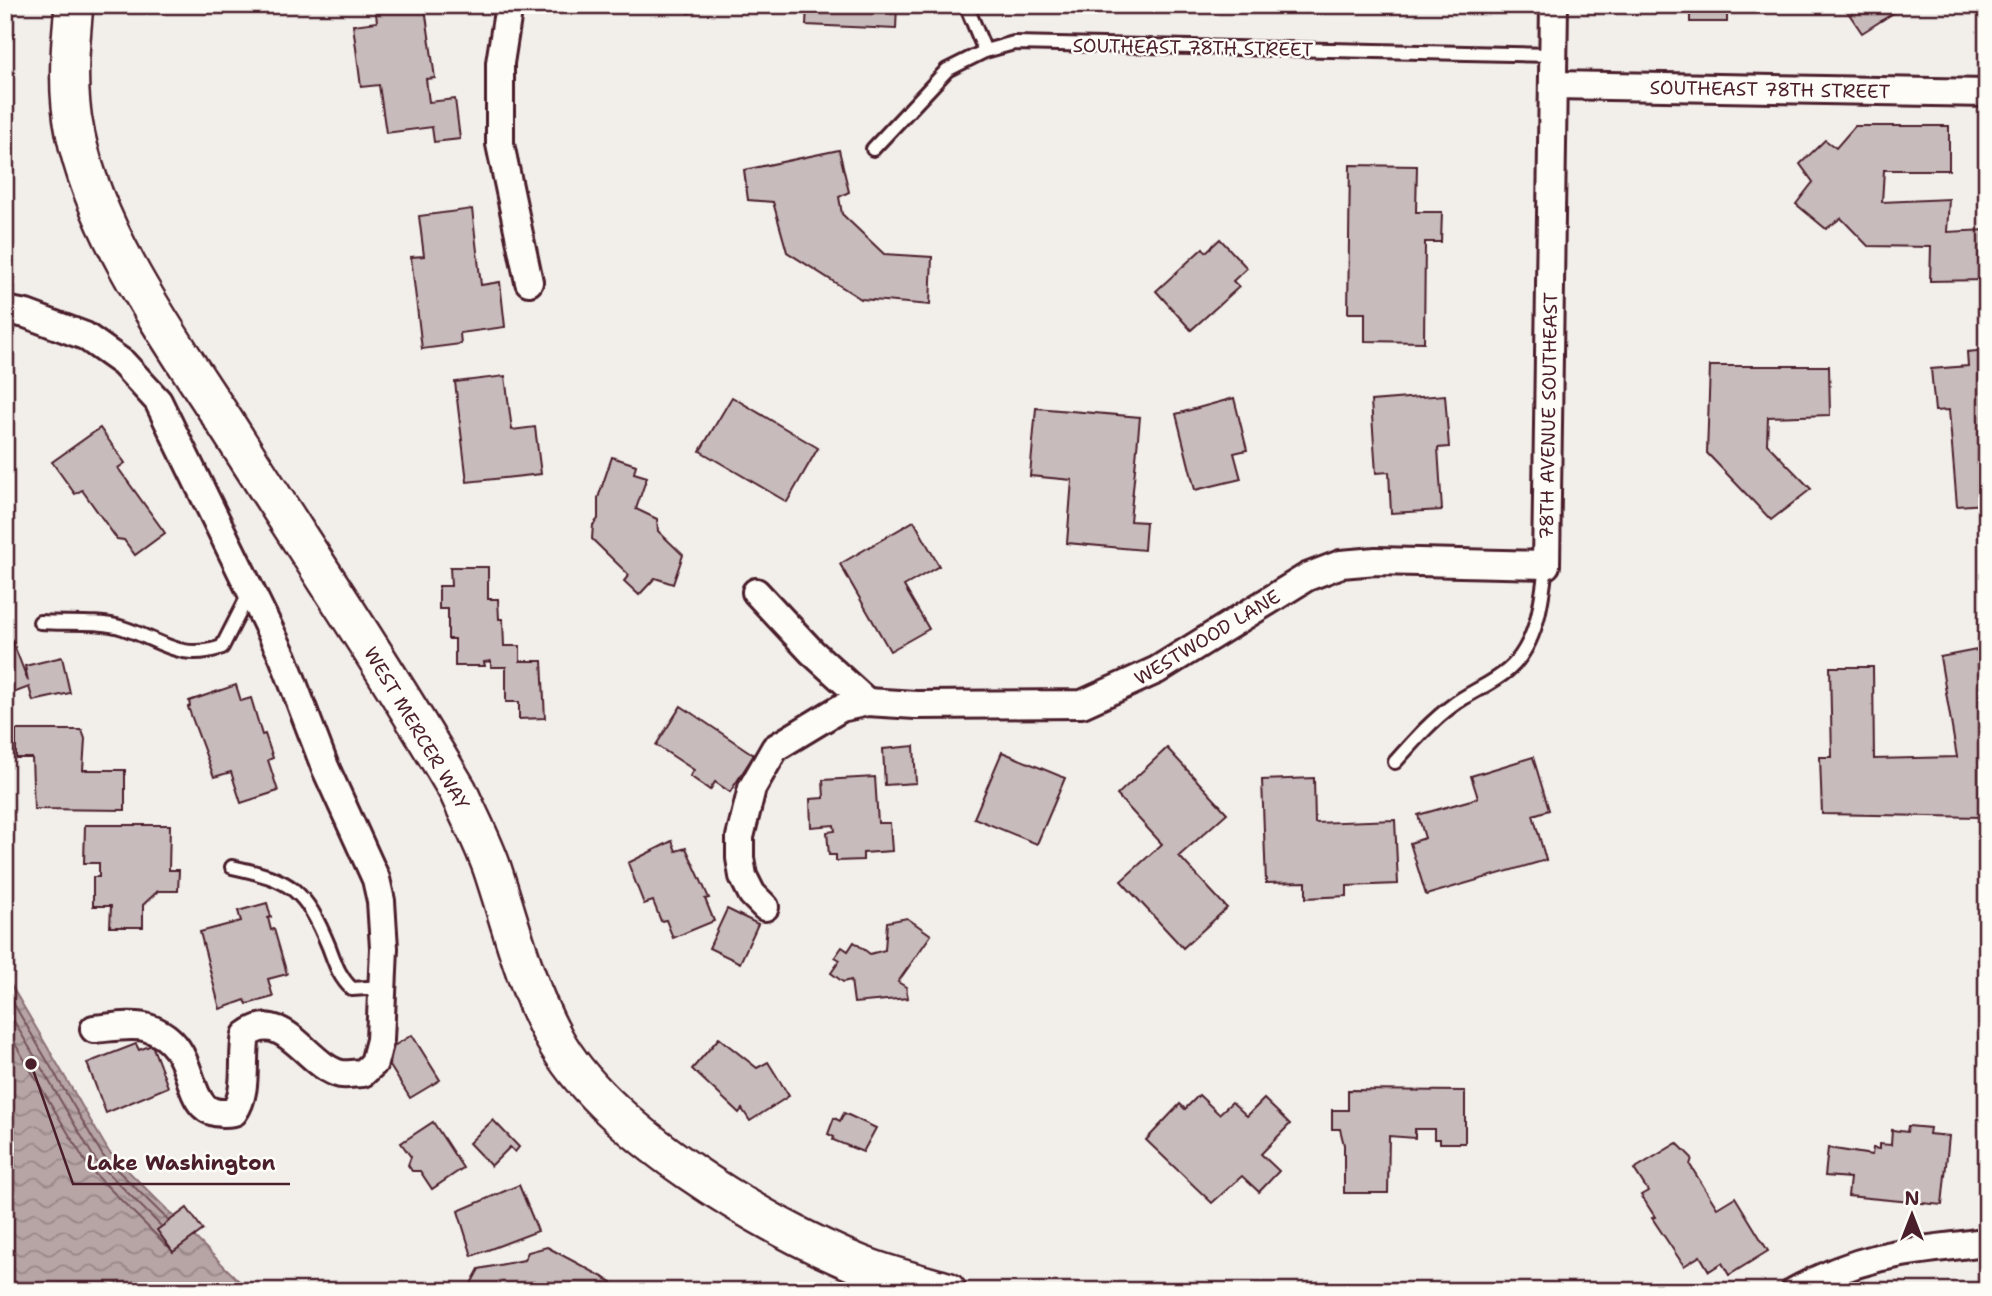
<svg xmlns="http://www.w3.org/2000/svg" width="1992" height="1296" font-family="'Shantell Sans',sans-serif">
  <defs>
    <pattern id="water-waves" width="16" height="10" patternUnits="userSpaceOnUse" patternTransform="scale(1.75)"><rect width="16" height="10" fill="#b7a5a6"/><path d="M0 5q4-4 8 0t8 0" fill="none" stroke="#978687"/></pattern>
  </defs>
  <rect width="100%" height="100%" fill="#f2efeb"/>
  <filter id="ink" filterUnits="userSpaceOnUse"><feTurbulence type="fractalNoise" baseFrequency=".0143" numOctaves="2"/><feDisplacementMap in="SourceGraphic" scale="14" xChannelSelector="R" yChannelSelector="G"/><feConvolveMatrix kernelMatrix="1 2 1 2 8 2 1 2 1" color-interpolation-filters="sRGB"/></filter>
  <g filter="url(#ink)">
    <path fill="url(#water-waves)" stroke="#8b6f75" stroke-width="2" d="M5,975l104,177 140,139h-244z"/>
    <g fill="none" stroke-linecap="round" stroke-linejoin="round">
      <g stroke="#76555c" stroke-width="2">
        <path d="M5,989l98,167 65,64"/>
        <path d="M5,1006l91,155 64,64"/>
        <path d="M5,1027l84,141 78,78"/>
      </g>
    </g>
    <g fill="#c8bbbb" stroke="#4a1f2b" stroke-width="2">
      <path d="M375,5h72l-22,3 10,70 -9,1 3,23 26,-3 5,40 -26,3 -2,-15 -46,6 -7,-48 -18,2 -8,-62 24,-3z"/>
      <path d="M686,5h36l-34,8z"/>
      <path d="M807,5h90l-1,24 -90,-4z"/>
      <rect x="1690" y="5" width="37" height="17"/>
      <path d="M1843,5h63l-44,28z"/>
      <path d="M1855,126h94v44h-65l-2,32 67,-3 -2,33 40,-2v50l-57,1 1,-34 -63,-1 -27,-28 -15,11 -30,-25 17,-22 -13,-18 25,-24 11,8z"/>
      <path d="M839,150l10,42 -10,5 3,17 42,40 48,3 -2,48 -69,-6 -74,-47 -14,-50 -25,-2 -4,-30z"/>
      <path d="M1350,165l67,1 -1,46h26l-1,30h-16l-1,100 -59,-1v-28h-17z"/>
      <path d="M472,209l9,76 19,-3 5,45 -45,6 1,11 -39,5 -11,-92 13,-1 -5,-40z"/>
      <path d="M1220,239l27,29 -14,13 6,6 -48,43 -35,-39 47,-43 3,4z"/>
      <path d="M1987,350v154l-30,2 -8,-96 -14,1 -4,-42 37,-3 -1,-14z"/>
      <path d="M1710,366h119l1,49 -62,2 -1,27 44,45 -40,31 -64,-67z"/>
      <path d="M505,376l7,54 23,-3 6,47 -74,8 -12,-100z"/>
      <path d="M1445,395l4,52 -11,1 4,62 -51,3 -2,-41 -13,1 -5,-72z"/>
      <path d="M732,397l86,51 -31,54 -87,-51z"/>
      <path d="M1234,398l13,52 -13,3 7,26 -46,11 -19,-76z"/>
      <path d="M1036,408l104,9 -10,104 16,1 -2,28 -77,-7 5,-63 -42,-4z"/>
      <path d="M100,428l25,35 -7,5 47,65 -30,22 -11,-15 -7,-1 -35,-49 -7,4 -23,-32z"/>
      <path d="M612,457l24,8 -2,8 13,4 -11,32 21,10 1,12 25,24 -10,29 -18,-6 -16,17 -15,-14 5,-6 -37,-36 1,-14 5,-6v-21z"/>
      <path d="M914,521l25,45 -35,20 25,43 -39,22 -50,-87z"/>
      <path d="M450,567h38v32h10l1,20h4l1,27h16v15h22l3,57 -26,1v-17h-13v-35h-15v-6l-7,1 1,4h-30v-27h-7v-30h-9v-23h12z"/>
      <path d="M5,622l23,59 -3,-15 37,-9 8,36 -37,8 -4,-14 -24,9z"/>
      <path d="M1987,648v188l-6,-19 -159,-3 -2,-57h12l-2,-90h43l1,92 83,-2 -17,-100z"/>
      <path d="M236,685l5,16 10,-3 11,37 3,-1 8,24 -5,2 10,31 -37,12 -10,-31 -17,5 -26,-70 2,-1 -1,-5z"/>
      <path d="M681,706l73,49 -24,37 -15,-10 -5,8 -20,-14 4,-6 -38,-25z"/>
      <path d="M16,730h66l3,9 -2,31h42v40l-91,-1 -2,-51h-16z"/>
      <path d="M914,746l2,37 -31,2 -2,-36z"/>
      <path d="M1167,748l60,65 -48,43 48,52 -44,40 -62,-67 41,-37 -45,-49z"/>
      <path d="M1002,752l63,26 -28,66 -63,-26z"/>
      <path d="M1533,757l16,53 -16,5 13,45 -120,35 -16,-52 15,-5 -7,-23 60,-17 -7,-22z"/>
      <path d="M875,777l3,46h12l2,28 -29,2v7l-27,1v-6h-7l-2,-23 8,-1 -1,-6 -23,2 -1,-28 14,-1 -1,-18z"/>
      <path d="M1314,778l1,45 80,-3 3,64 -51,2v10l-41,2v-16l-40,1 -4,-103z"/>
      <path d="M85,825h85l-1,45h10l-1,21h-20l-15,14v22h-33l1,-21h-18v-29h6v-14h-15z"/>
      <path d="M672,841l4,10 10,-3 23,50 -4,1 9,22 -41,17 -7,-18 -5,1 -8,-20 -9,3 -16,-41z"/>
      <path d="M267,903l4,14 -3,1 3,12 3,-1 13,45 -19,5 5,18 -26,7 -2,-4 -25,9 -20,-77 41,-11 -3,-10z"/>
      <path d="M727,909l31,15 -18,39 -31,-15z"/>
      <path d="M907,918l24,17 -33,47 8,5 2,11 -54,5 -3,-23 -8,2 -12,-9 9,-13 -5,-3 7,-10 6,4 6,-9 16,12 15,-4 2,-28z"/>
      <path d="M412,1035l28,45 -30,18 -28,-45z"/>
      <path d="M719,1038l38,30 11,-6 21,34 -39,25 -8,-12 -3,4 -47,-44z"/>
      <path d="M136,1044l3,6 13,-5 16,42 -62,26 -19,-50z"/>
      <path d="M1348,1090l117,1v52h-25v-4h-6v-10h-19v9l-26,-2 -1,57h-44v-48l-4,-16h-8v-19h16z"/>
      <path d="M1199,1095l20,19 13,-12 15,14 17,-17 26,25 -29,30 18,17 -20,21 -17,-16 -30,27 -66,-63 34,-36 5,5z"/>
      <path d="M844,1113l32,15 -13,24 -30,-12 1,-3 -6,-3 6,-16 6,3z"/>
      <path d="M493,1120l26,27 -4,5 -5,-5 -19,19 -22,-23z"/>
      <path d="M433,1122l30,46 -31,21 -12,-18h-8l-4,-6 3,-8 -10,-14z"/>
      <path d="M1908,1126l22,2 -1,6 20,2 -7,69 -94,-9 2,-18 -25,-2 3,-28 44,7 1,-7 6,1v-5l12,1 1,-15 15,2z"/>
      <path d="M1677,1143l15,15 -2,7 27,43 18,-11 33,54 -39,24 -7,-12 -13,8 -9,-15 -16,10 -32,-48 3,-1 -14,-22 7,-4 -14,-22z"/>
      <path d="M519,1185l19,46 -66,25 -14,-45z"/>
      <path d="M187,1208l16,22 -30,22 -16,-22z"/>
      <path d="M547,1247l65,35 -3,6 -142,3 12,-22 45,-9 4,-8z"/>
      <path d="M1987,1287v4h-29v-2z"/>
    </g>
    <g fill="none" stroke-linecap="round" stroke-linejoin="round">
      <defs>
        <g id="lane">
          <path d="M966,5l19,46"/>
          <path d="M873,149l74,-79 38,-19 29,-8 540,12"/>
          <path d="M40,622c25,2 58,-2 83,6 38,12 57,34 99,19l28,-55"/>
          <path d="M1395,762c18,-20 36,-41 58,-57 17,-13 39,-21 55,-35 29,-25 34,-69 38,-105"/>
          <path d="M232,867c60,13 73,22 97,80 6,16 10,30 23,42l30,-2"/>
        </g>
        <g id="street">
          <path d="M509,5l-9,58v81l29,138"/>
          <path d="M1554,85l433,8"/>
          <path d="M5,310l21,4 59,22 38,27 35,38 125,256 42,110 51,112 5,22 3,47 -4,92 -6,23 -11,10c-7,0 -16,2 -22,1 -33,-7 -58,-68 -95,-39 -5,24 3,56 -12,77 -60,11 -26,-65 -86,-84 -15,-5 -39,0 -54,1"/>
          <path d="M756,592l56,60 55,50"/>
          <path d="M765,907l-13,-13 -9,-18 -3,-18v-21l12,-49 23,-40 66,-40 26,-6 49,3 166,-1 75,-34 150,-93 34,-13 35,-3 170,4 8,-560"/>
          <path d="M1795,1291c68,-38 116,-40 192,-49"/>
        </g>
        <path id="secondary" d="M74,5c-4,42 -8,85 1,127 21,104 96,207 153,295 77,121 157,240 230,364 11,25 25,51 34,77 19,57 33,117 62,170 51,93 210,188 307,227 28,11 57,18 86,26"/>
      </defs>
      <use href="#lane" stroke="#4a1f2b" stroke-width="18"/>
      <use href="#street" stroke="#4a1f2b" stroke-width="32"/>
      <use href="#secondary" stroke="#4a1f2b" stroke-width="42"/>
      <use href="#lane" stroke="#fdfcf7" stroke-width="12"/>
      <use href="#street" stroke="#fdfcf7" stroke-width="26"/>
      <use href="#secondary" stroke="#fdfcf7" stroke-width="37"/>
    </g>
  </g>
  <g text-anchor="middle" stroke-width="5" stroke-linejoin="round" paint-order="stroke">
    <g font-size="19" fill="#4a1f2b" stroke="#fdfcf7">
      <text transform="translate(1193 47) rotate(1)" y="7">SOUTHEAST 78TH STREET</text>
      <text transform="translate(1770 89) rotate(1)" y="7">SOUTHEAST 78TH STREET</text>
      <text transform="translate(1548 416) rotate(-89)" y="7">78TH AVENUE SOUTHEAST</text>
      <text transform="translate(1207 637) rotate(-31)" y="7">WESTWOOD LANE</text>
      <text transform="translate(417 728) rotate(59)" y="7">WEST MERCER WAY</text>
    </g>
  </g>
  <path fill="none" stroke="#4a1f2b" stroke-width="2.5" d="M31 1064L73 1184H290"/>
  <circle fill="#4a1f2b" stroke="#fdfcf7" stroke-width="2.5" cx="31" cy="1064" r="7"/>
  <g font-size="21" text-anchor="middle" font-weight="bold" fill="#4a1f2b" stroke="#fdfcf7" stroke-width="5" stroke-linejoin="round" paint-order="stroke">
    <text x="181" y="1170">Lake Washington</text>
  </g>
  <rect width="1992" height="1296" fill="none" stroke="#fdfcf7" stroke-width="28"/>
  <rect x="14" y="14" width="1964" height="1268" fill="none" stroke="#4a1f2b" stroke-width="2.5" filter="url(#ink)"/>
  <g transform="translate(1912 1215)" stroke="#fdfcf7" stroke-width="5" paint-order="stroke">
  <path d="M0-5L12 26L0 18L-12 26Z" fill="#4a1f2b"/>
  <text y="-10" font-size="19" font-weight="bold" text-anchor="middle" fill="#4a1f2b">N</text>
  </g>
</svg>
